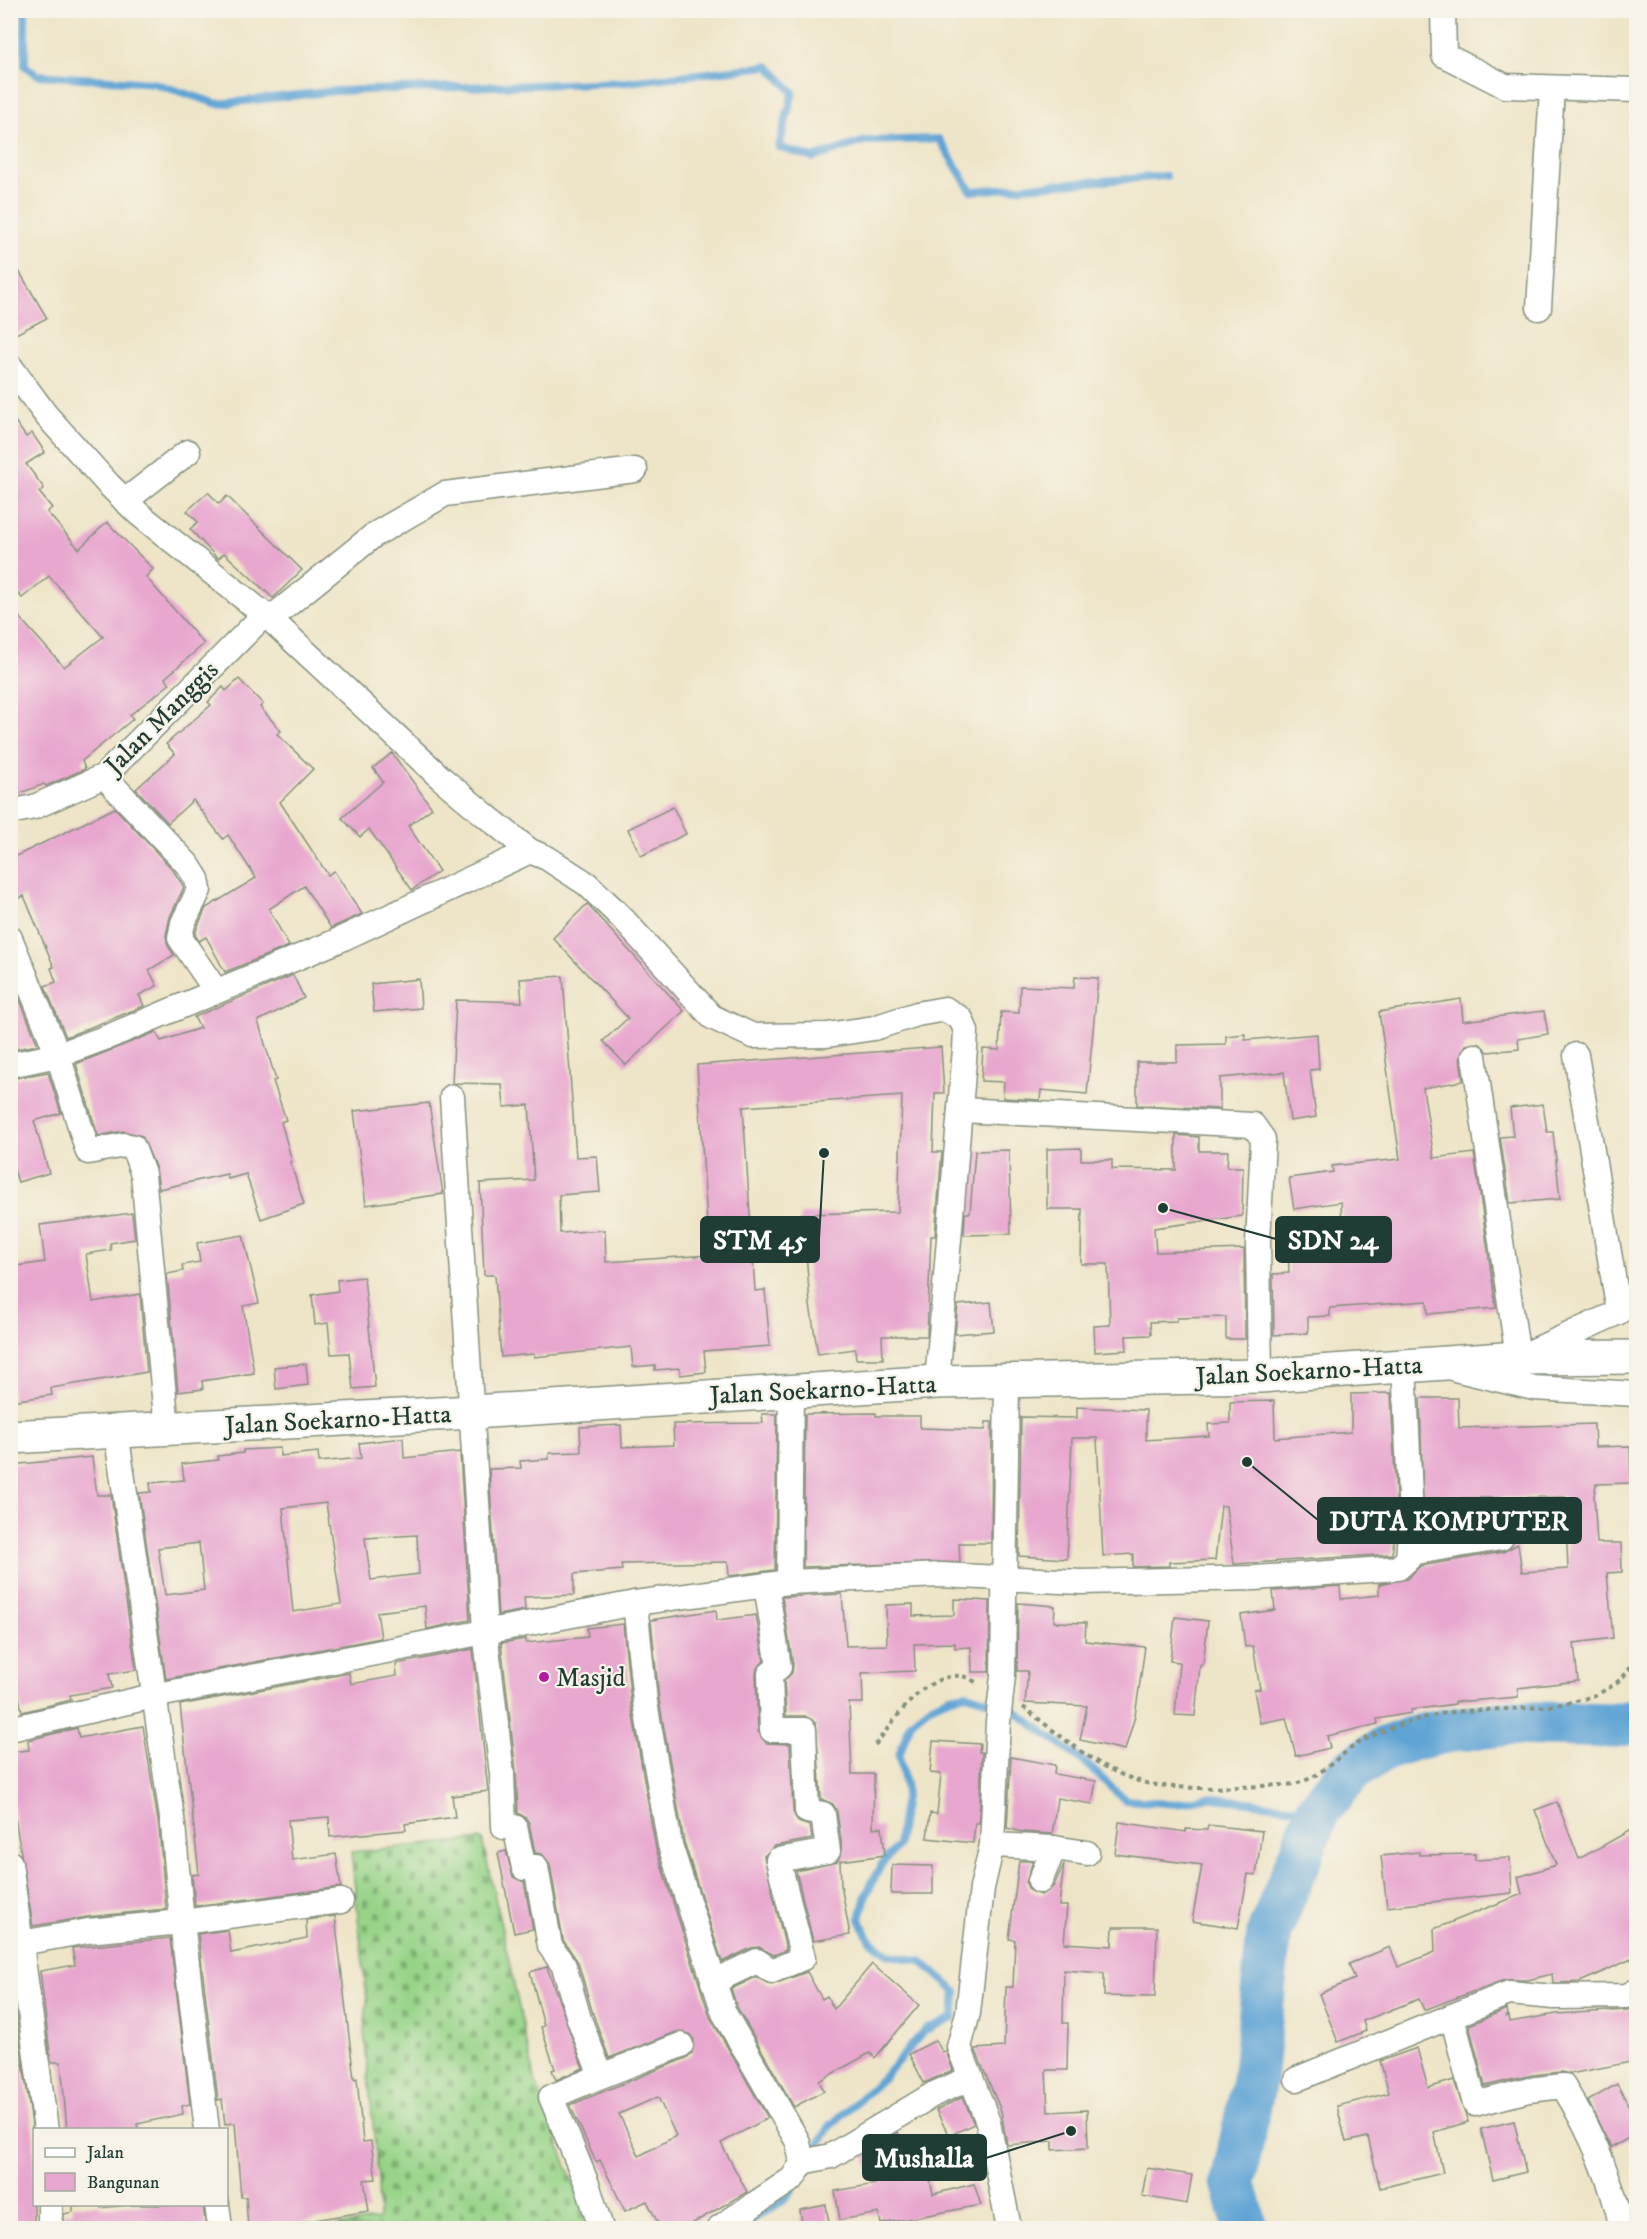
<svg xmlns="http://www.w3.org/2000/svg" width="1647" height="2239" font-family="'IM FELL DW Pica',serif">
  <defs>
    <pattern id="cemetery-stones" width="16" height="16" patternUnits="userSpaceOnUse" patternTransform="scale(1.5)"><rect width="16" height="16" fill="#97d488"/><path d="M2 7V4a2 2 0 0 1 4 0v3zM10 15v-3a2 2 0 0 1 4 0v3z" fill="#7bad70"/></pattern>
  </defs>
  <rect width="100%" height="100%" fill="#f7f3e8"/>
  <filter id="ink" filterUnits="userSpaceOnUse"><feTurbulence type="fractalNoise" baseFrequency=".0167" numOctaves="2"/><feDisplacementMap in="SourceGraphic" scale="12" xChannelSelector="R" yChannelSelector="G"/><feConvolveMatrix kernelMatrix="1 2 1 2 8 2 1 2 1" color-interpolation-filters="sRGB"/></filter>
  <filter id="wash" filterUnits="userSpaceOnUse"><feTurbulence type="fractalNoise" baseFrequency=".008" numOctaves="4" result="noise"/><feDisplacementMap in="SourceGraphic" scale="24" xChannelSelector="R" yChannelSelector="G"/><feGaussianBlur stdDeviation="1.35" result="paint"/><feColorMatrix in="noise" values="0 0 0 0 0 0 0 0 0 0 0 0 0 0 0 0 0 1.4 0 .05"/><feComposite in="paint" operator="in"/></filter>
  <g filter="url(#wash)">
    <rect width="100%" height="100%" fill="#eee5c8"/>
    <path fill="url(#cemetery-stones)" stroke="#5b885e" stroke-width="1.5" d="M482,1839l53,241 55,148h-263l52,-9 -1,-41 -14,-147 3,-30 -16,-149z"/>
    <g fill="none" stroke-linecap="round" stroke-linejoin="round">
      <g stroke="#61a4d5" stroke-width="8">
        <path d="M25,10v56l13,9 115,8 65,21 117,-13 293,-9 140,-16 25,26 -14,55 34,11 52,-17 74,-2 32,52 195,-15"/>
        <path d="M811,2157l19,-31 55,-50 40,-46 28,-12 3,-26 -35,-31 -32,-6 -20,-16 -9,-20 6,-24 15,-30 17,-20 8,-56 -7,-34 12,-33 21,-17 18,-8 17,-3 45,15 72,53 41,38 52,4 31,-7 110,14"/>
        <path d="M744,2225l40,-25 8,-10"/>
      </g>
      <path stroke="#61a4d5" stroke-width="45" d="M1246,2228l-13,-46 21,-101 15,-148 49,-122 34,-42 32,-20 27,-10 34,-8 65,-8 101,3 25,-5"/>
    </g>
    <g id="blocks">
      <g fill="#e8a7cf" fill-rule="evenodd">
        <path d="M10,256l37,62 -37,19z"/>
        <path d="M10,414l16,23 6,-4 13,19 -19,12 18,24 -5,4 13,16 -5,4 32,37 28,-27 46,47 -7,8 58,67 -39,34 5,6 -40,31 3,4 -51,42 3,8 -39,17 -2,-2 -34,13v-190l54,60 39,-30 -54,-61 -27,22 -12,-13z"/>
        <path d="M208,492l11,12 8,-8 75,74 -29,28 -49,-45 -6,6 -28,-30 8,-7 -11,-11z"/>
        <path d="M239,679l24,25 -3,3 21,24 -4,3 36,35 -33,33 48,73 6,-4 28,43 -31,14 -27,-42 -35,23 20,37 -64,26 -19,-35 -7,4 -4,-6 2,-7 9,-20 50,-30 -28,-43 -5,4 -30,-39 -25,23 -32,-34 39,-35 -9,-10 45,-39 -3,-3 15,-15 3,4z"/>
        <path d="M392,753l40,55 -24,18 31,45 -27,19 -43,-61 -9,8 -18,-19 41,-36 -10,-14z"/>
        <path d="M673,807l13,27 -45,22 -13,-27z"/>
        <path d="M115,808l58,62 11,17 -14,30 -4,18 2,11 6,9 -25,15 8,16 -18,9 5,11 -78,31 -21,-51 11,-4 -5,-14 3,-1 -30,-71 -14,6v-43z"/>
        <path d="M587,904l97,107 -58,54 -23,-24 25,-23 -75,-80z"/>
        <path d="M293,975l11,23 -46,23 18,59 -3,1 13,39 -5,2 11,39 -2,1 14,42 -43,15 -15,-45 -18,5 -1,-5 -68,15 -3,-20 -14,-33 -20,-5 -24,5 -22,-72 80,-32 5,9 39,-13 -6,-11z"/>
        <path d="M563,976l13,181 21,-1 3,36 -41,3 1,38 45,-3 1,32 103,-7 -12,-190 244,-18 3,46h-9l-2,59h9l-7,84h-4l-4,100h-45l1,23h-27l-1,-10 -37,5 -8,-49 -4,-53h-6v-38l98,-2 4,-116 -159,11 12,184 10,-1 5,56 -66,5 2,21 -26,3v-7l-25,2v-5l-22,2 -2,-20 -97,10v-3l-33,3 -6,-82h-11l-4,-92 54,-3 -5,-75 -25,2 -2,-23 -50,-1 4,-83 66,2 -2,-23z"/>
        <path d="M1075,977l23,1 -11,116 -46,-4 -1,10 -37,-2 1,-16 -23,-1 2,-32 16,1 2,-38 18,1 1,-27 54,2z"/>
        <path d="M419,979l2,29 -47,4 -3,-28z"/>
        <path d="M18,995l20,50 -28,5v-52z"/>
        <path d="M1461,999l2,22 81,-10 4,23 -30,5 1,10 -31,3 -9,-9 -13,2 -6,12 3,24 -40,7 11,70 40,-5 22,155 -68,6 -1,-13 -97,7v8l-22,1v16l-34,2 -1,-61 16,-1 -1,-26 55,-2 -2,-43 -47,7 -5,-31 44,-6 -1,-6 68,-7 -21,-147z"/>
        <path d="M1245,1034v6l72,-6 2,35 -9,1 6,47 -26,4 -6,-49 -64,6v31l-83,-4v-43h40v-17l49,-1v-8z"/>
        <path d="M48,1072l13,41 -27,8 15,52 -31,9 -8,-25v-78z"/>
        <path d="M429,1103l14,91 -77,11 -12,-94z"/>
        <path d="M1543,1104l4,28h6l7,67 -50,4 -10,-66 13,-1 -3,-28z"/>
        <path d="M1176,1135l23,2v14h29l-1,16h16l-1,49 -88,12 2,24 88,-3 1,90h-19v-22l-49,1v3l-27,1 1,13 -25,1 1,14 -32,2 -1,-26 16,-1 -2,-61h-27l1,-55h-35v-60l34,-1v12h31v9l64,1z"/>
        <path d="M1009,1150l2,84 -47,1 1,-22h5l5,-62z"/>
        <path d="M132,1213l3,26 -25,4 1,7 -25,4 7,48 47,-8 7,78 -96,16 1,7 -40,6 -2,-134 35,-5 -5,-37z"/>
        <path d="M243,1235l16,68 -16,3 11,67 -52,8 1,8 -25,3 -11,-118 16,-3 -1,-6 18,-3 -3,-19z"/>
        <path d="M364,1277l11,110 -22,2 -4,-36 -18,1 -3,-31 -13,2 -3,-30 26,-4 -1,-11z"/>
        <path d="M991,1302l3,29 -39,3 3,-29z"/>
        <path d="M306,1364l2,21 -32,4 -2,-22z"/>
        <path d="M1391,1393l6,126 -5,35 -158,10 -8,-58h-5l-6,54 -46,2v4l-36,1v-13l-30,2 -6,-118h-25l-5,121 -48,-3 2,-139 56,1v-11l69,3v30l63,-4 -1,-12 22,-1v-21l44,-1 1,37 76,-6v-38z"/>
        <path d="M1420,1398h38l1,30 135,-4 1,23 35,-1 1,37 -35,1 -2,12 3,47h24l1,29 -15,1 6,65 -39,5 4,38 -60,7v9l-63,5v2l-44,6v3l-34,6 1,5 -51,12 3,12 -34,8 -10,-38 -26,5 -6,-33 6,-1 -7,-43 -8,1 -4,-32 34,-5 -2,-19 67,-5 1,13 38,-4v-11l28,-5 13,-13 83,-14 15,-8 4,28 46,-3 -3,-72 -103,1v32l-38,6z"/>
        <path d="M876,1413v3h44v12l65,2 1,-8h6l-1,121h-32l1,19 -157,5 2,-153z"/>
        <path d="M762,1414h15l-2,156 -46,6 -1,-14 -107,2 1,6 -48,4v21l-50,2 1,13 -27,5 -9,-146 32,-1 -1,-7 29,-2v-6l32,-1 -1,-25 41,-2 1,22 52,-2 -1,-21 90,-1z"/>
        <path d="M403,1438l1,20 56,-6 10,168 -43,9 -2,-23 -48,6 4,26 -215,41 -27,-186 12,-1 -1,-9 34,-3 -2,-16 36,-4v-4l25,-3v-3l37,-2v8l38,-4 1,10 42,-4 -2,-15zM326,1503l15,101 -48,8 -10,-104zM417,1535l2,39 -48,6 -6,-42zM199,1543l5,47 -39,5 -7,-47z"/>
        <path d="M92,1457l5,38h14l25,175 -27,4 3,14 -42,7 1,5 -49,12 -12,-58v-189z"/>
        <path d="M842,1594l4,52 41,-1 -1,-40 27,-1v12l41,-1v-16l36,2 -1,71h-17l-1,-25 -16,1v-5l-41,1 1,27 -53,2 1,30h-14l3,71h22l-1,54 9,-1 3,28 -45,6 1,24 9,50 -37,6 -17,-70 41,-9 5,-13 -5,-38 -4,-7 -12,-5 -5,-76 -11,-7h-19l-2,-35 8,-8 1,-8 -11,-68z"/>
        <path d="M1018,1603l37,3 -1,16 32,1 -1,18 60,6 -10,69 -10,34 -45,-10 7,-34 -62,-3 3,-32h-11z"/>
        <path d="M716,1610l1,10 39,-5 8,46 -7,7 -1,7 2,56 8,12 24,1 3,68 5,10 12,4 2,13 -37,7 -11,10 22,94 -12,5 -15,-8 -8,1 -29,14 -38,-120 -25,-142 -8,-80z"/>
        <path d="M1175,1617l33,4 -5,44h-3l-5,51 -20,-1 4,-53 -9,-1z"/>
        <path d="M623,1624l8,80 25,145 54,168 58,101 -47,25 26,49 -64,37h-22l-14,-28 -22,10 -25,-51 -4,2 -26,-57 116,-47 6,-5 2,-13 -5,-6 -13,-2 -67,26 -16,-44 -15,-52 -15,-22 -13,-76 -8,-10 -7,-1 -6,-30 -3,-5 -8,-5 -2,-41 -15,-129 25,-4v4l62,-6 -1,-9zM658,2097l18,39 -37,20 -20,-42z"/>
        <path d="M473,1649l15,142 -36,5 3,21 -50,7 1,6 -76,7 -1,-20 -41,3 4,40 44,-6 5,33 -146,19 -3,-31 7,-1 -19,-169 169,-32 2,11 46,-8 -1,-12z"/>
        <path d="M143,1726l16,101 7,82 -79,8 -54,9 -23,-139v-35l19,-2 -1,-10 49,-12 2,10z"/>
        <path d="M933,1741l47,3 -1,8h3l-3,71h-4l-2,20 -46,-5 3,-25 7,1 4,-40 -11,-1z"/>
        <path d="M1011,1757l44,8 -1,9 42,7 -4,23 -35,-6 -5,36 -30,-2 -15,-4z"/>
        <path d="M1557,1802l22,57 57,-32v130l-56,25 -27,1 -1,-9 -24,6h-24l-80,30 -5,-11 -56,22 3,10 -28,11 -19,-48 36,-15 -6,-15 41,-17 8,20 37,-15 -1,-23 88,-35 -4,-17 38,-12 -21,-55z"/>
        <path d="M1119,1822l67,10v-3l21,1 1,-5 54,6 -6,44 -8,-1 -10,54 -46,-7 10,-56 -87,-11z"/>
        <path d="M506,1851l7,26 11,5 9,47 -19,4 -16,-80z"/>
        <path d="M1419,1852v3l56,-1v6l35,-2 2,35 -125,14 -6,-51z"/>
        <path d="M1019,1861h14l-7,22 3,7 12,5 12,-8 11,-23 -5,42h8l-3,37 48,3 1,-19h44l-2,70 -51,-1v-23l-40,-3 -1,53h5l-1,47h-21l2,42 39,-2 1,38 -35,2v-9l-46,4 -6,-34 -26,-62 29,-2 2,-60h7l2,-47 -6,-1z"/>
        <path d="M892,1865l41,1v28h-42z"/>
        <path d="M335,1916l19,163 3,-1 6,64 8,-1 5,38 -12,1 5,31 -67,11 1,7h-55l-2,-32h-5l-6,-74 -10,1 -3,-25 -4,1 -20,-166 30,-4 3,23 76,-15 -1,-18z"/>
        <path d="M170,1938l20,166 -8,2 1,8 -46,10 1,6h-71l-6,-68h-10l-11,-91 35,-6 -3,-17z"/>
        <path d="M872,1964l47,41 -44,53 -5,-5 -51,28 5,10 -30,16 -57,-100 -6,-18 25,-12 15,8 36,-13 15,27 5,-3 7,13z"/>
        <path d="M547,1967l36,101 -27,12 -4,-10 3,-1 -14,-42 3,-1 -14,-54z"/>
        <path d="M14,2002l20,136v91h-24v-226z"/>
        <path d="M1636,2007v54l-66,13 -9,-2 -29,3 -47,11 -16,-61 38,-16 1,6 -3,2 4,-1 1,6 46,-8 71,-4z"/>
        <path d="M936,2040l6,12 4,-1 7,19 -29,13 -15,-29z"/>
        <path d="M1417,2048l11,40 26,-8 14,42 -34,10 9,41 -63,15 -12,-51 -22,5 -9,-36 52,-13 -9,-32z"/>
        <path d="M1617,2084l19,35v15l-25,14 -23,-47z"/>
        <path d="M963,2097l11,27 -25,12 -13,-26z"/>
        <path d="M1514,2121l12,51 -33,8 -12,-51z"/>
        <path d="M898,2132l16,46 15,-3 4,19 41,-10 7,21 -100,19 -2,-11 -39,7 -5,-29 40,-7 -12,-31z"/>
        <path d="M1147,2168l45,7 -5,29 -45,-8z"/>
        <path d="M73,2205h28v3l26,-3h76l3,24h-89v-3l-53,3v-15l9,-2z"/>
        <path d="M826,2205l4,24h-27l-3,-19z"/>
      </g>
    </g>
  </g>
  <g filter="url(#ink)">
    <use href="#blocks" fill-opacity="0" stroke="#86917e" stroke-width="1.5"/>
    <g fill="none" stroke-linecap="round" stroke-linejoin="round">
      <defs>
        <g id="minor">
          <path d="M1443,10l1,45 61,31 131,4"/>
          <path d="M1539,308l13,-220"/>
          <path d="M10,366l36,49 62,69 31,30 131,105 171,159 44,37 45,36 17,7 40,26 34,33 91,100 41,19 74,-1 47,-7 43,-14 28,-5 16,10 5,12 -1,18 -28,333"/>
          <path d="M125,501l63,-49"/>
          <path d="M270,619l104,-84 71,-41 190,-24"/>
          <path d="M104,776l84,89 9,14 2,11 -16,33 -3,15 36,53"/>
          <path d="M10,812l24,-5 70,-31 160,-161"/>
          <path d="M10,938l48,117 30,97 36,-7 9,2 10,27 24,254"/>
          <path d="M1474,1056l44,302 101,-46 -43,-257"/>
          <path d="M10,1065l48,-10 52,-19 227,-95 193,-90"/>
          <path d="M452,1097l33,534 17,143 2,53h11l9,41 12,-1 14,79 14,20 15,53 22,57 -50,21 36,87 14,44"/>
          <path d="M960,1110l293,15 10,14 -5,104 2,133"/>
          <path d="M1455,1369l79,19 102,6"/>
          <path d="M1007,1381l-4,295 -5,46 -6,123 -10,43 -14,125 -9,34 29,75 21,106"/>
          <path d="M116,1431l57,394 9,97 25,208"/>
          <path d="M1410,1553l91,-15"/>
          <path d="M789,1582l2,-191"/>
          <path d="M635,1603l10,99 25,143 54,168 74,129 4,22 -10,15 -73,49"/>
          <path d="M10,1729l143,-33 482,-93 154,-21 152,-7 140,7 174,-4 143,-10 10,-9 3,-40 -7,-155"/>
          <path d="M992,1845l62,3 -14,33"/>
          <path d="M1054,1848l33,5"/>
          <path d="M10,1863l36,267"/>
          <path d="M10,1945l78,-14 94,-9 159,-21"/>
          <path d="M713,1982l44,-21 15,10 31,-13 -25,-98 50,-9 -5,-37 -16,-3 -3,-81h-32l-2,-56 9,-7 -13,-82"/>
          <path d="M1452,2016l23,88 54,-14 34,-4c27,44 48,91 59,142"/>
          <path d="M601,2076l80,-31"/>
          <path d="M1297,2079l212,-86 45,4 73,-1 9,-5"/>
          <path d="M802,2162l29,-6 103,-62 37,-16"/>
          <path d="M50,2204v24"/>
          <path d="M217,2204l3,24"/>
        </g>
        <path id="trunk" d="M10,1437l463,-25 464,-30 323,-6 258,-18 118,-1"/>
      </defs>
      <use href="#minor" stroke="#86917e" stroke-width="27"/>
      <use href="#trunk" stroke="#86917e" stroke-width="36"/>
      <g stroke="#86917e" stroke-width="4" stroke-dasharray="4.5 4.5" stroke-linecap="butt">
        <path d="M1023,1707c36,27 72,61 116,74 38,12 105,5 147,4 31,-2 48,-27 73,-42 26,-15 53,-23 82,-29 59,-11 167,8 195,-57"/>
        <path d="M875,1745c21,-26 48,-72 87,-69 5,1 12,5 17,8"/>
      </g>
      <use href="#minor" stroke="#fff" stroke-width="24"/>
      <use href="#trunk" stroke="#fff" stroke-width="33"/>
    </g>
  </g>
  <circle fill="#b5179e" stroke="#f7f3e8" stroke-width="2" cx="544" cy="1677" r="6"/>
  <g text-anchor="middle" stroke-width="4.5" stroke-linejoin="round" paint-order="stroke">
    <g font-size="26" fill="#1f3d34" stroke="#f7f3e8">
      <text transform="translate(161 717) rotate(-45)" y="9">Jalan Manggis</text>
      <text transform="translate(1309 1370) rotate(-3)" y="9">Jalan Soekarno-Hatta</text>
      <text transform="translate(823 1389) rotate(-3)" y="9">Jalan Soekarno-Hatta</text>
      <text transform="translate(338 1419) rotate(-3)" y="9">Jalan Soekarno-Hatta</text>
    </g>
    <g font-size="26" fill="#1f3d34" stroke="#f7f3e8" text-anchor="start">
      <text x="556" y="1686">Masjid</text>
    </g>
  </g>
  <path fill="none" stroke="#1f3d34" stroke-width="2" d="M1163 1208L1276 1239M824 1153L819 1239M1247 1462L1318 1520M1071 2131L986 2158"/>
  <g fill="#1f3d34" stroke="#f7f3e8" stroke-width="2">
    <circle cx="1163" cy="1208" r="6"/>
    <circle cx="824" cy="1153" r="6"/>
    <circle cx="1247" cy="1462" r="6"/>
    <circle cx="1071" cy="2131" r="6"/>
  </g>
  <g fill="#1f3d34" stroke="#1f3d34" stroke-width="2">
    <rect x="1276" y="1217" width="115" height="45" rx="6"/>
    <rect x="701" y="1217" width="118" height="45" rx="6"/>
    <rect x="1318" y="1498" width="263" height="45" rx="6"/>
    <rect x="863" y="2135" width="123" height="45" rx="6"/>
  </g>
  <g font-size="27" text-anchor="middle" font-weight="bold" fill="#fff">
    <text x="1333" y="1249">SDN 24</text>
    <text x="760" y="1249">STM 45</text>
    <text x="1449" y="1530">DUTA KOMPUTER</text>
    <text x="924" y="2167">Mushalla</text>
  </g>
  <rect width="1647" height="2239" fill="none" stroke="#f7f3e8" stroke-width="36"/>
  <rect x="33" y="2128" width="195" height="78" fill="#f7f3e8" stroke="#a1aaa0" stroke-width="1.5"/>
  <rect x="45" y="2148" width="30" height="9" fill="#ffffff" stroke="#a1aaa0" stroke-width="1.5"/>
  <text x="87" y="2158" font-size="18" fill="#1f3d34">Jalan</text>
  <rect x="45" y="2173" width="30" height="18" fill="#e8a7cf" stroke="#a1aaa0" stroke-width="1.5"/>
  <text x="87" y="2188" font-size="18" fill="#1f3d34">Bangunan</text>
</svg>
